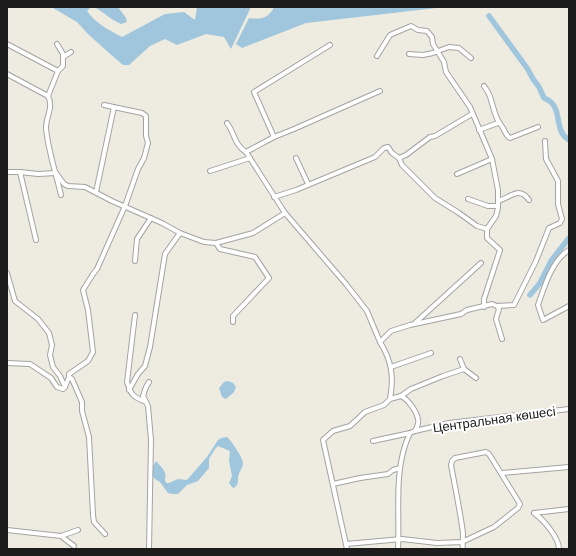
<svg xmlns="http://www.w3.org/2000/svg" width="576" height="556" font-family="Arial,sans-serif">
  <rect width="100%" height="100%" fill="#eeebe1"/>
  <g fill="#9fc6dd">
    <path d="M29,7h62l-4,4c9,13 22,19 35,26l43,-23 19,-2 11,8 2,-13h54l-20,42 -7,-12 -18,-3 -29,11 -12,-6 -15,7 -21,19h-6l-15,-13 -20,-18 -11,-12 -24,-14z"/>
    <path d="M94,7h24l8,11 1,4 -6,2c-10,-4 -17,-12 -27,-17z"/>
    <path d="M274,7h171l-139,16 -64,25 -6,-4 13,-26c12,2 20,0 25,-11z"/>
    <path d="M228,381l5,2 3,4 -2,5 -8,7 -4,-2 -3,-9 5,-6z"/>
    <path d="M227,437c4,3 16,21 16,26 0,5 -5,10 -5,15 0,5 0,8 -5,10l-4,-5 3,-7 -3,-15 1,-10 -12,-5 -3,3 -6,10v9l-11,13 -11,4 -9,9h-6l-4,-1 -8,-11 -5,-3 -3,-4v-7l4,-7c6,7 11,10 9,19l1,3h3l9,-4 9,1 20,-23 11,-17 3,-2z"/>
  </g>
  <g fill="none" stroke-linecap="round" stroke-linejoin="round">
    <g stroke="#9fc6dd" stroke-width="5.5">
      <path d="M489,16l38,52 6,11 6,8 5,11c21,8 8,32 25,42"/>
      <path d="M530,295l10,-12 11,-22 18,-23"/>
    </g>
    <defs>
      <g id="minor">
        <path d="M7,44l51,27"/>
        <path d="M57,44l6,10v12l-5,5 -10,25c6,11 -2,20 -2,32 2,23 10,45 15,67"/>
        <path d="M409,54l14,1 10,-2 16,-6 10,1 12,10"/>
        <path d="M377,56l13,-21 21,-9 7,4 9,1 5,6 1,7 11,18 2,10 24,35 22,52 6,31v18l-2,8 -9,13"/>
        <path d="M63,57l8,-5"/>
        <path d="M7,74l41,22"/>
        <path d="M484,86c3,4 6,9 7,14 3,9 4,18 10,25 4,5 4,10 9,13l28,-11"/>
        <path d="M227,123c7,9 8,23 19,29l39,61 61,71 21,27 13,31"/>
        <path d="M479,130l19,-7"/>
        <path d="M274,137l-20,-45 76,-47"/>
        <path d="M246,152l28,-15 20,-8 86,-38"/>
        <path d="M296,158l12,26"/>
        <path d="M399,158l3,7 33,33 24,15 18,13 10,3v9l13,12 -16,49v8"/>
        <path d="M210,171l40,-13"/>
        <path d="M7,172h13l18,2 18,-1"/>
        <path d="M20,172l16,68"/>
        <path d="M56,173l8,11 4,2 17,1 27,14 50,22 18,10 24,9 12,1 37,-10 32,-20"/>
        <path d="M457,174l35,-15"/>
        <path d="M96,192l18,-85"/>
        <path d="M274,197l22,-7 79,-33 9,-9 4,-1 4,6 7,5 7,-3 24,-18 5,-1 37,-22"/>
        <path d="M468,199l20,7h10"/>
        <path d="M498,201c12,-3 21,-16 31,-1"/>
        <path d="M216,243l4,6 35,8 14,21 -36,38v6"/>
        <path d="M569,250c-17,10 -25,38 -31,55l5,15 26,-14"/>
        <path d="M135,261l2,-22 14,-21"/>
        <path d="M7,273l8,28 23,18 11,14 3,12 -2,10 3,12 7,9 5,11 4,-10 3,2 10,23v9l7,26 4,78 1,7 11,12"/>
        <path d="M497,306l2,3 -3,10 6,20"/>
        <path d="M135,315l-8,67c4,13 6,15 19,20"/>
        <path d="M415,323l66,-60"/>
        <path d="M7,363l23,1 21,14 6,9 6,2 2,-2"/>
        <path d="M391,367l40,-14"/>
        <path d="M464,369l12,9"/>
        <path d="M69,377v-3l19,-13 5,-9 -5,-42 -5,-20 10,-16 4,-5 28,-63 13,-37 6,-11 4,-15 -2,-7v-20l-4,-3 -38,-8"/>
        <path d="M149,382l-3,5 -3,9 5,10 3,34 -2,109"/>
        <path d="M129,390l9,-16 7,-8 5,-19 15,-93 15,-21"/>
        <path d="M401,396c8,4 19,19 17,28 -1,3 -2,5 -3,7"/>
        <path d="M390,399l11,-3 10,-7 32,-13 21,-7 -4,-10"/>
        <path d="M373,441l37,-8 5,-2 34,-8 120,-14"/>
        <path d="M502,473l67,-6"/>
        <path d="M333,484l27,-6 28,-4 5,-4 7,-2"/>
        <path d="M534,513c10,7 25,25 25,36"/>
        <path d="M534,513l35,-4"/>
        <path d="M7,530l54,6 17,-6"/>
        <path d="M61,536l13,10"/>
        <path d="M346,544l56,-5 35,4 25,-1 32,-15 24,-19 2,-4 -31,-50 -3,-2 -31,6 -3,3 -1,4c4,22 9,45 12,68 0,6 -1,10 0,16"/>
        <path d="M347,549l-24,-109 10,-9 17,-5 15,-14 19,-7 6,-6c4,-21 2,-38 -10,-57l11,-11 19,-6 51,-11 6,-4 25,-6 5,2 17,-1 22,-44 13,-33 11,-5 2,-4 -4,-15v-23l-12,-22 -1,-18"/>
        <path d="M398,549c2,-38 -5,-81 12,-116"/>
      </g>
    </defs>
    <use href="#minor" stroke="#a3a3a3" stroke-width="6"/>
    <use href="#minor" stroke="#fff" stroke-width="4"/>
  </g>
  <g text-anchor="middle" stroke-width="4" stroke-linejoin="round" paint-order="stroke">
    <g font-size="13" fill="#1c1c1c" stroke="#fff">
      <text transform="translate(494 419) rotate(-8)" y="5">Центральная көшесі</text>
    </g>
  </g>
  <rect width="576" height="556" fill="none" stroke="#1c1c1c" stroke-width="16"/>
</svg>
